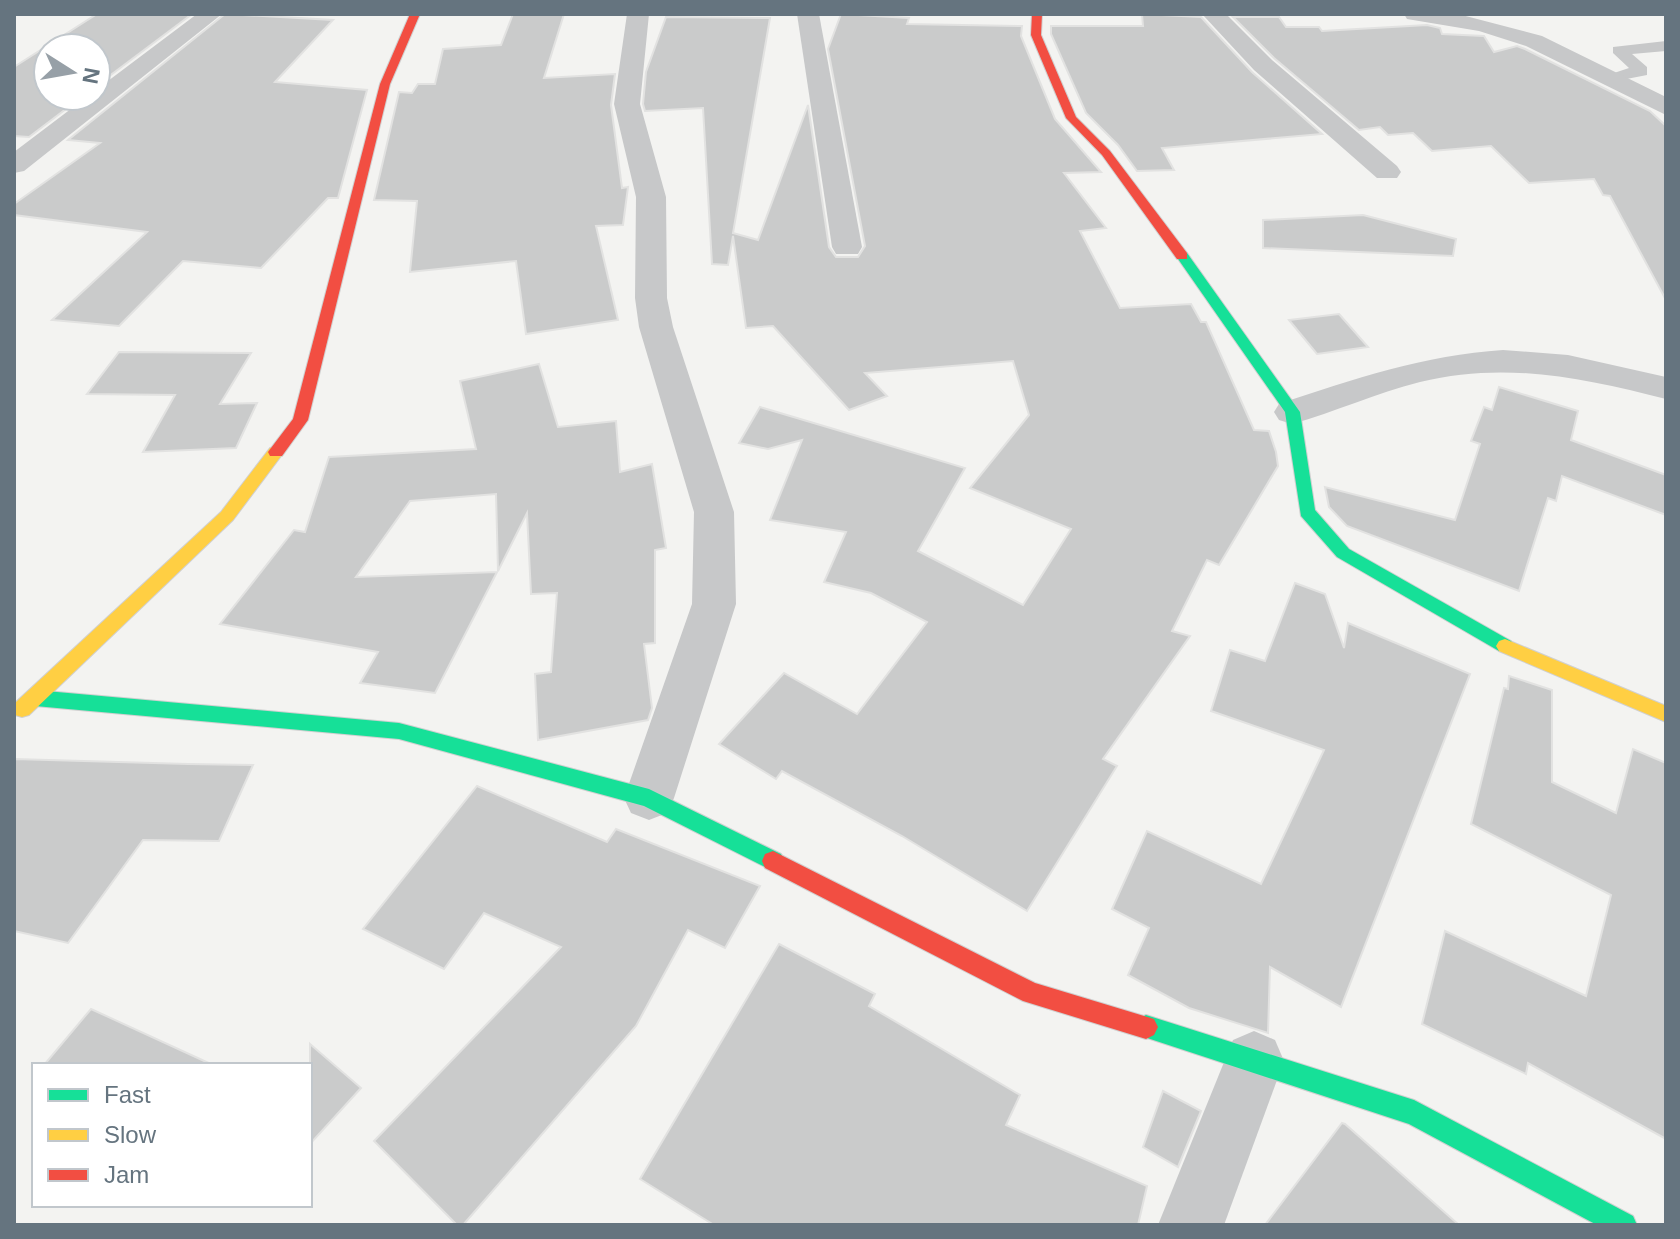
<svg xmlns="http://www.w3.org/2000/svg" width="1680" height="1239" font-family="Arial,sans-serif">
  <rect width="100%" height="100%" fill="#f3f3f1"/>
  <g fill="#cacbcb" stroke="#e2e2e1" stroke-width="2">
    <path d="M97,14h95l-96,72v-38h-48v48h35l-54,41 -15,-1v-69z"/>
    <path d="M225,14l108,6 -58,62 92,8 -29,108h-10l-67,70 -78,-7 -64,65 -67,-6 95,-88 -133,-17v-11l86,-61 -32,-3z"/>
    <path d="M513,14h51l-20,64 71,-4 -4,31 11,83 6,-1 -5,38 -27,1 22,94 -92,14 -10,-73 -106,11 7,-71 -43,-1 25,-108 13,1 6,-9h17l8,-35 58,-4z"/>
    <path d="M841,14l68,4 -2,6 115,2 -1,10 34,83 46,53 -37,1 42,55 -26,3 40,77 71,-4 10,18h5l48,108 15,1 7,21 2,14 -59,99 -12,-5 -35,71 18,5 -87,123 14,7 -90,145 -125,-75 -120,-65 -6,8 -57,-35 65,-71 73,41 70,-92 -56,-29 -47,-11 22,-50 -76,-12 32,-80 -34,9 -29,-6 21,-36 205,61 -47,83 105,54 48,-76 -101,-41 59,-73 -16,-54 -148,12 22,23 -38,14 -76,-84 -27,2 -13,-92 -5,29 -16,-1 -9,-156 -58,3 -2,-7 3,-32 20,-55 104,1 -37,215 25,7 50,-135 21,142 7,10h22l7,-11 -37,-197z"/>
    <path d="M1142,14l59,3 51,55 70,62 -160,14 12,22 -37,1 -19,-26 -32,-32 -35,-79v-8h92z"/>
    <path d="M1233,17h46l7,10h33l3,4 105,-6 13,3 2,6 42,2 10,16 23,-6 8,3 125,62 16,15v174l-56,-104 -7,-1 -9,-16 -65,4 -38,-37 -59,5 -19,-18 -25,2 -8,-8 -21,3 -85,-72z"/>
    <path d="M1363,215l93,24 -3,17 -190,-8v-28z"/>
    <path d="M1339,314l29,33 -51,7 -28,-34z"/>
    <path d="M119,352l132,1 -31,51 37,-1 -21,45 -93,4 32,-57 -88,-1z"/>
    <path d="M539,364l19,63 58,-6 4,51 32,-8 14,84 -11,2v93l-11,1 8,64 -4,12 -110,20 -3,-66 16,-2 6,-79 -26,1 -4,-81 -29,58 -2,-77 -86,7 -54,76 141,-5 -62,121 -75,-10 18,-31 -158,-28 74,-94 11,2 24,-75 147,-8 -16,-68z"/>
    <path d="M1499,387l79,24 -7,29 95,35v40l-104,-39 -6,25 -8,-3 -29,93 -172,-65 -18,-19 -4,-20 130,33 25,-76 -9,-3 13,-34 8,3z"/>
    <path d="M1295,583l30,11 19,54 4,-25 122,51 -129,333 -71,-40 -2,66 -79,-25 -61,-33 21,-47 -37,-19 35,-78 114,53 63,-134 -113,-39 19,-61 35,11z"/>
    <path d="M1509,676l43,14v92l64,31 17,-64 33,14v376l-138,-76 -2,11 -104,-50 23,-93 141,65 25,-101 -140,-71 33,-136 4,1z"/>
    <path d="M14,759l174,5 65,1 -34,76 -76,-1 -75,103 -54,-12z"/>
    <path d="M477,786l130,56 9,-13 144,57 -35,62 -37,-18 -52,96 -173,199h-6l-83,-84 187,-194 -77,-34 -40,56 -81,-40z"/>
    <path d="M779,944l96,50 -6,12 151,89 -14,30 141,61 -9,39h-424l-74,-46z"/>
    <path d="M91,1009l122,56h-169z"/>
    <path d="M310,1044l51,44 -51,56z"/>
    <path d="M1163,1091l38,20 -23,56 -35,-20z"/>
    <path d="M1342,1123l3,1 114,101h-194z"/>
  </g>
  <g fill="none" stroke-linecap="round" stroke-linejoin="round">
    <defs>
      <g id="fast">
        <path d="M1177,253h10l113,159 15,98 34,39 162,92 3,5 -3,5h-12l-162,-94 -36,-41 -16,-104 -109,-156z"/>
        <path d="M35,690l364,33 250,66 132,65 3,7 -3,7 -8,3 -129,-65 -245,-67 -364,-33 -7,-3 -3,-5 3,-5z"/>
        <path d="M1146,1015l268,85 219,116 4,9h-40l-188,-101 -271,-89 -4,-8 4,-8z"/>
      </g>
      <g id="slow">
        <path d="M276,447l8,5 -51,68 -204,195 -7,2 -7,-2v-12l206,-191 49,-64z"/>
        <path d="M1505,639l161,67v16l-167,-71 -3,-5 3,-5z"/>
      </g>
      <g id="jam">
        <path d="M410,14h10l-30,70 -82,336 -26,36h-12l-2,-4 25,-33 87,-335z"/>
        <path d="M1032,14h10l-1,21 35,82 34,34 77,102v6h-10l-75,-104 -36,-37 -35,-83z"/>
        <path d="M773,851l262,132 119,36 4,8 -4,8 -8,4 -123,-38 -258,-133 -3,-7 3,-7z"/>
      </g>
    </defs>
    <use href="#fast" stroke="#d0d0d0" stroke-width="2"/>
    <use href="#slow" stroke="#d0d0d0" stroke-width="2"/>
    <use href="#jam" stroke="#d0d0d0" stroke-width="2"/>
    <path fill="#c7c8c9" fill-rule="evenodd" d="M1666,41v10l-34,3 15,13v8l-36,7 -9,-5 27,-9 -16,-15v-6z"/>
    <g fill="#c7c8c9" fill-rule="evenodd">
      <path d="M197,14h25l-198,157 -10,2v-21l74,-56h8v-6z"/>
      <path d="M627,14h22l-9,90 26,93 1,101 6,29 61,185 2,92 -62,194 -7,15 -18,7 -18,-7 -7,-15 68,-194 2,-92 -55,-185 -4,-29 1,-101 -22,-93z"/>
      <path d="M797,14h22l43,233 -4,7h-22l-4,-7z"/>
      <path d="M1202,14h24l46,46 125,106 4,6 -4,6h-20l-123,-108z"/>
      <path d="M1404,14h54l84,22 124,61v18l-140,-69 -47,-15 -72,-12z"/>
      <path d="M1503,350l65,5 98,22v22c-84,-21 -160,-38 -246,-17 -44,11 -85,30 -128,42l-13,-4 -5,-8 5,-8c74,-25 146,-49 224,-54z"/>
      <path d="M1254,1031l21,9 9,21 -60,164h-66l75,-185z"/>
    </g>
    <use href="#fast" fill="#16e098" fill-rule="evenodd"/>
    <use href="#slow" fill="#ffcf43" fill-rule="evenodd"/>
    <use href="#jam" fill="#f24e42" fill-rule="evenodd"/>
  </g>
  <rect width="1680" height="1239" fill="none" stroke="#65747f" stroke-width="32"/>
  <rect x="32" y="1063" width="280" height="144" fill="#ffffff" stroke="#c1c7cc" stroke-width="2"/>
  <rect x="48" y="1089" width="40" height="12" fill="#16e098" stroke="#c1c7cc" stroke-width="2"/>
  <text x="104" y="1103" font-size="24" fill="#65747f">Fast</text>
  <rect x="48" y="1129" width="40" height="12" fill="#ffcf43" stroke="#c1c7cc" stroke-width="2"/>
  <text x="104" y="1143" font-size="24" fill="#65747f">Slow</text>
  <rect x="48" y="1169" width="40" height="12" fill="#f24e42" stroke="#c1c7cc" stroke-width="2"/>
  <text x="104" y="1183" font-size="24" fill="#65747f">Jam</text>
  <g transform="translate(72 72) rotate(101)"><circle r="38" fill="#ffffff" stroke="#c1c7cc" stroke-width="2"/>
  <path d="M0-6L14 30L0 20L-14 30Z" fill="#97a0a7"/>
  <text y="-12" font-size="22" font-weight="bold" text-anchor="middle" fill="#65747f">N</text>
  </g>
</svg>
